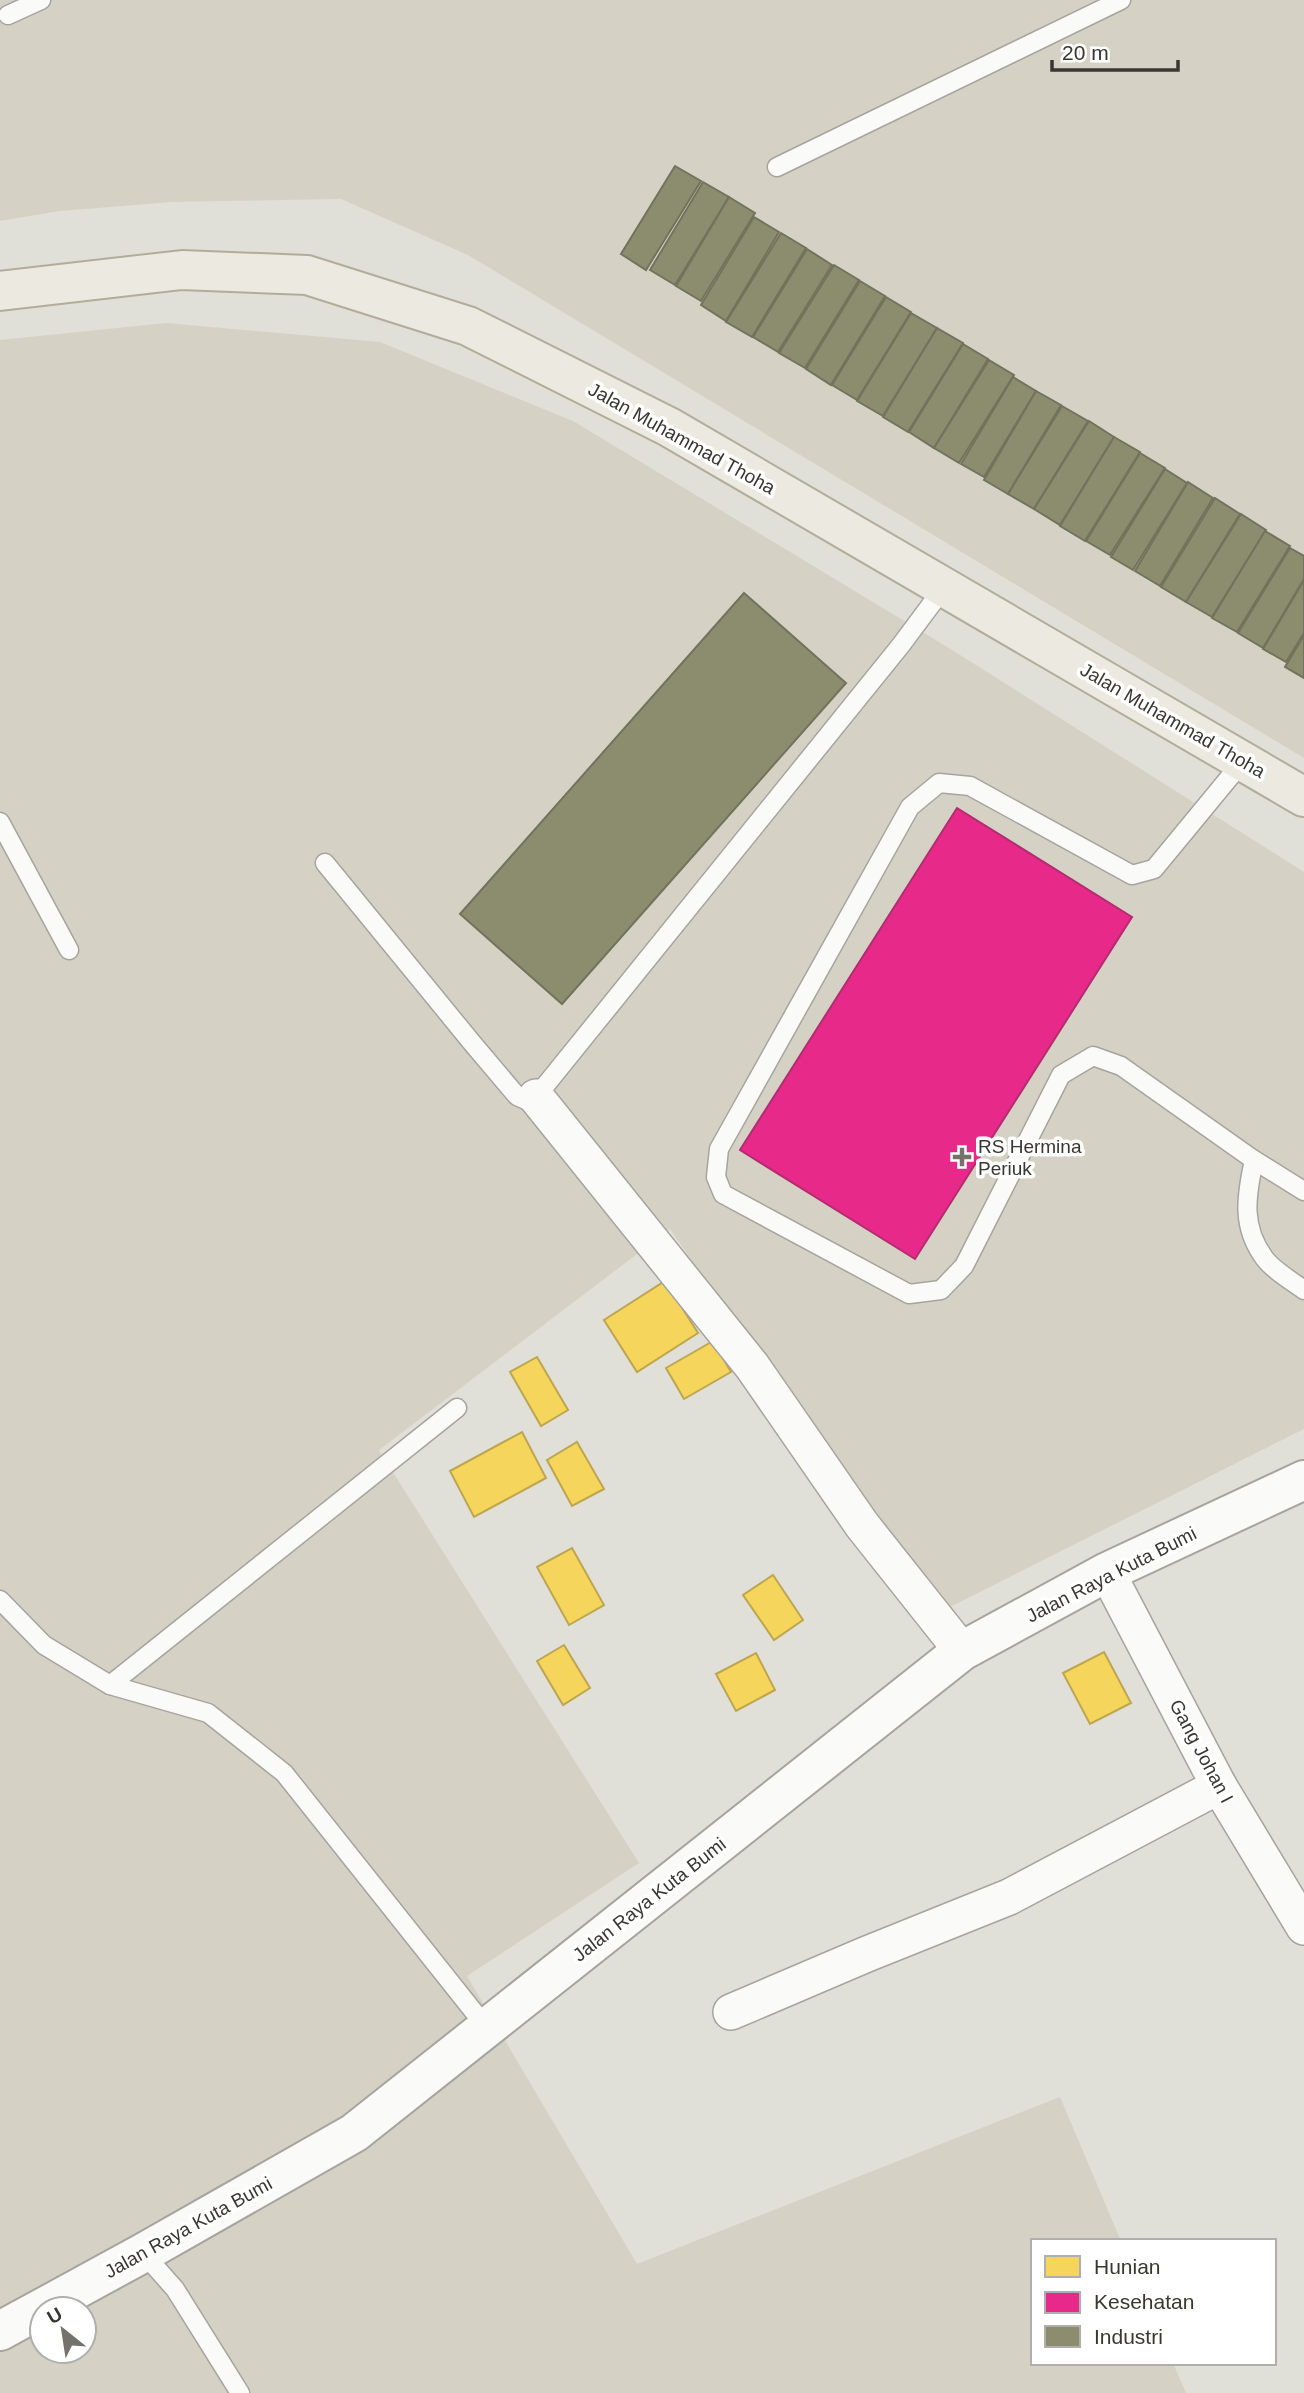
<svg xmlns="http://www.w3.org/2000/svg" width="1304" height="2393" font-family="Arial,sans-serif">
  <rect width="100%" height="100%" fill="#e0dfd8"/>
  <g fill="#d5d2c5" fill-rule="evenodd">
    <path d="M0,0h1304v758l-836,-503 -127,-56 -169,3 -112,9 -60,10z"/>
    <path d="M166,323l214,19 193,79 376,227 355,224v557l-370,186 -264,-386 -291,221 260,413 -172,113 170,288 423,-167 61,144h-88v122h140l13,30h-1186v-2053zM42,2309h42v42h-42z"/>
  </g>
  <g fill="#f6d55c" stroke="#bda64f" stroke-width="2">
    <path d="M665,1281l33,52 -61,39 -33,-52z"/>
    <path d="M713,1341l18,31 -47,27 -18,-31z"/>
    <path d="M537,1357l31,53 -27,16 -31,-54z"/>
    <path d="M522,1432l24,46 -72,39 -24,-46z"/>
    <path d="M577,1442l27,47 -32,17 -25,-46z"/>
    <path d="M572,1548l32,57 -35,20 -32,-58z"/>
    <path d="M773,1575l30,45 -29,20 -31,-45z"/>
    <path d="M564,1645l26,43 -27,17 -26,-44z"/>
    <path d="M1104,1652l27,51 -41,21 -27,-51z"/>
    <path d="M756,1653l19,37 -39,21 -20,-37z"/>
  </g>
  <path fill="#e7298a" stroke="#b22d70" stroke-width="2" d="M957,808l175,109 -217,342 -175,-109z"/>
  <g fill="#8c8c6e" stroke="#73725c" stroke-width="2">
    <path d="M675,166l26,15 -55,89 -25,-16z"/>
    <path d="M703,182l26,15 -54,88 -25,-15z"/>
    <path d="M729,197l26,16 -54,88 -25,-15z"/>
    <path d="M754,217l25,15 -53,89 -25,-16z"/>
    <path d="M781,233l25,15 -54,89 -26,-15z"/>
    <path d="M807,249l25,16 -54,87 -25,-15z"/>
    <path d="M834,265l25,15 -54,88 -26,-15z"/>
    <path d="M860,281l25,15 -54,89 -25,-16z"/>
    <path d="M886,297l25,15 -54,88 -25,-15z"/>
    <path d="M911,313l26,15 -54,88 -26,-15z"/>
    <path d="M937,328l26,15 -55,89 -25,-15z"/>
    <path d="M963,344l25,15 -54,89 -25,-16z"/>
    <path d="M989,360l25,15 -55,88 -25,-15z"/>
    <path d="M1013,377l23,14 -52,86 -23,-13z"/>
    <path d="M1036,391l25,14 -53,89 -24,-14z"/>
    <path d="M1062,406l26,15 -54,88 -26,-15z"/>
    <path d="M1089,421l25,16 -54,88 -26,-16z"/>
    <path d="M1114,437l26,15 -55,89 -25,-15z"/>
    <path d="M1140,453l25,15 -55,87 -24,-14z"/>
    <path d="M1165,469l22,14 -54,87 -22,-13z"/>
    <path d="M1188,482l25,16 -53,88 -25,-15z"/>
    <path d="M1215,498l25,16 -54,88 -25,-15z"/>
    <path d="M1241,514l25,16 -54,87 -26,-15z"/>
    <path d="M1265,531l25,15 -53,86 -25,-14z"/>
    <path d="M1290,548l14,8v23l-41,69 -25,-15z"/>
    <path d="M1304,580v53l-18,29 -23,-13z"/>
    <path d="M744,593l102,90 -284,321 -102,-90z"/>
    <path d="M1304,635v43l-19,-11z"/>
  </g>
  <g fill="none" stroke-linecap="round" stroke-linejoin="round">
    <defs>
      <g id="service">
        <path d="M8,15l33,-15"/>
        <path d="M777,167l344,-167"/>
        <path d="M1243,761l-89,108 -22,6 -162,-89 -31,-3 -29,24 -191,342 -3,28 7,17 186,100 32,-4 23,-24 97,-191 32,-19 28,10 133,94c-8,37 -13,67 11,99 9,12 27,22 39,31"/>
        <path d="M0,822l69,128"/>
        <path d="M325,863l148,181 44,52 11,5 8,-4 365,-452 44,-59"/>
        <path d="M1254,1160l50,31"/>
        <path d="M0,1600l44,45 66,40 98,28 76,60 202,254"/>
        <path d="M110,1685l347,-277"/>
        <path d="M143,2253l32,36 65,104"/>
      </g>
      <g id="minor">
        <path d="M536,1097l216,269 110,159 100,126"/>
        <path d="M1107,1572l112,214 85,141"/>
        <path d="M731,2012l136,-58 142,-57 210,-111"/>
      </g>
      <path id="tertiary" d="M0,2331l143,-78 211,-120 608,-482 145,-79 197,-92"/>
      <path id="primary" d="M0,291l182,-21 125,5 161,51 201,101 635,370"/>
    </defs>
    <use href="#service" stroke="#a5a49e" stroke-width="21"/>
    <use href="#minor" stroke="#a5a49e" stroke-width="38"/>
    <use href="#tertiary" stroke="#a5a49e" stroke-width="42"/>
    <use href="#primary" stroke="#b2ac9a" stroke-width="42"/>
    <use href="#service" stroke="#fafaf9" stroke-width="18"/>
    <use href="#minor" stroke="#fafaf9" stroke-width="35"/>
    <use href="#tertiary" stroke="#fafaf9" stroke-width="38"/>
    <use href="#primary" stroke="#ece9e0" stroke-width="38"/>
  </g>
  <path fill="#73726c" stroke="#fff" stroke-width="2.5" d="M958.5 1146.5h7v7h7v7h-7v7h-7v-7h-7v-7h7z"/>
  <g text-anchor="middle" stroke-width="7" stroke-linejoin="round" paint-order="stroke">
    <g font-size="19" fill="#383732" stroke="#fff">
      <text transform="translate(682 438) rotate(29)" y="7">Jalan Muhammad Thoha</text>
      <text transform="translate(1173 720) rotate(30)" y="7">Jalan Muhammad Thoha</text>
      <text transform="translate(1111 1574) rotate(-27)" y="7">Jalan Raya Kuta Bumi</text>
      <text transform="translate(1202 1751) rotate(62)" y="7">Gang Johan I</text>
      <text transform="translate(649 1899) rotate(-38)" y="7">Jalan Raya Kuta Bumi</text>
      <text transform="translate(188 2227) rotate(-29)" y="7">Jalan Raya Kuta Bumi</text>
    </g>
    <g font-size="19" fill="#383732" stroke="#fff" text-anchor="start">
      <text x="978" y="1153">RS Hermina<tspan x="978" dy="22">Periuk</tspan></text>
    </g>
  </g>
  <rect x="1031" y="2239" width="245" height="126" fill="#ffffff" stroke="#afafad" stroke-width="2"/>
  <rect x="1045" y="2256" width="35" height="21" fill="#f6d55c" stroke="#afafad" stroke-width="2"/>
  <text x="1094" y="2274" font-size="21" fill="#383732">Hunian</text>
  <rect x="1045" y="2292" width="35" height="21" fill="#e7298a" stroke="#afafad" stroke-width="2"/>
  <text x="1094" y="2309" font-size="21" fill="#383732">Kesehatan</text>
  <rect x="1045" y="2326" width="35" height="21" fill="#8c8c6e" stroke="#afafad" stroke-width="2"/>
  <text x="1094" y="2344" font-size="21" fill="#383732">Industri</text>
  <g transform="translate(63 2330) rotate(330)"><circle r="33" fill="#ffffff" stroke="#afafad" stroke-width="2"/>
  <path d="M0-5L12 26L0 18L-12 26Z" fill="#73726c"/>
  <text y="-10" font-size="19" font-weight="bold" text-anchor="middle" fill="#383732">U</text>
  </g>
  <path d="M1052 60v10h126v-10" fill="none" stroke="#383732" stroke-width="3.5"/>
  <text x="1062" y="60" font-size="21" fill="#383732" stroke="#ffffff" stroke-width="5" paint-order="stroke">20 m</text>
</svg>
